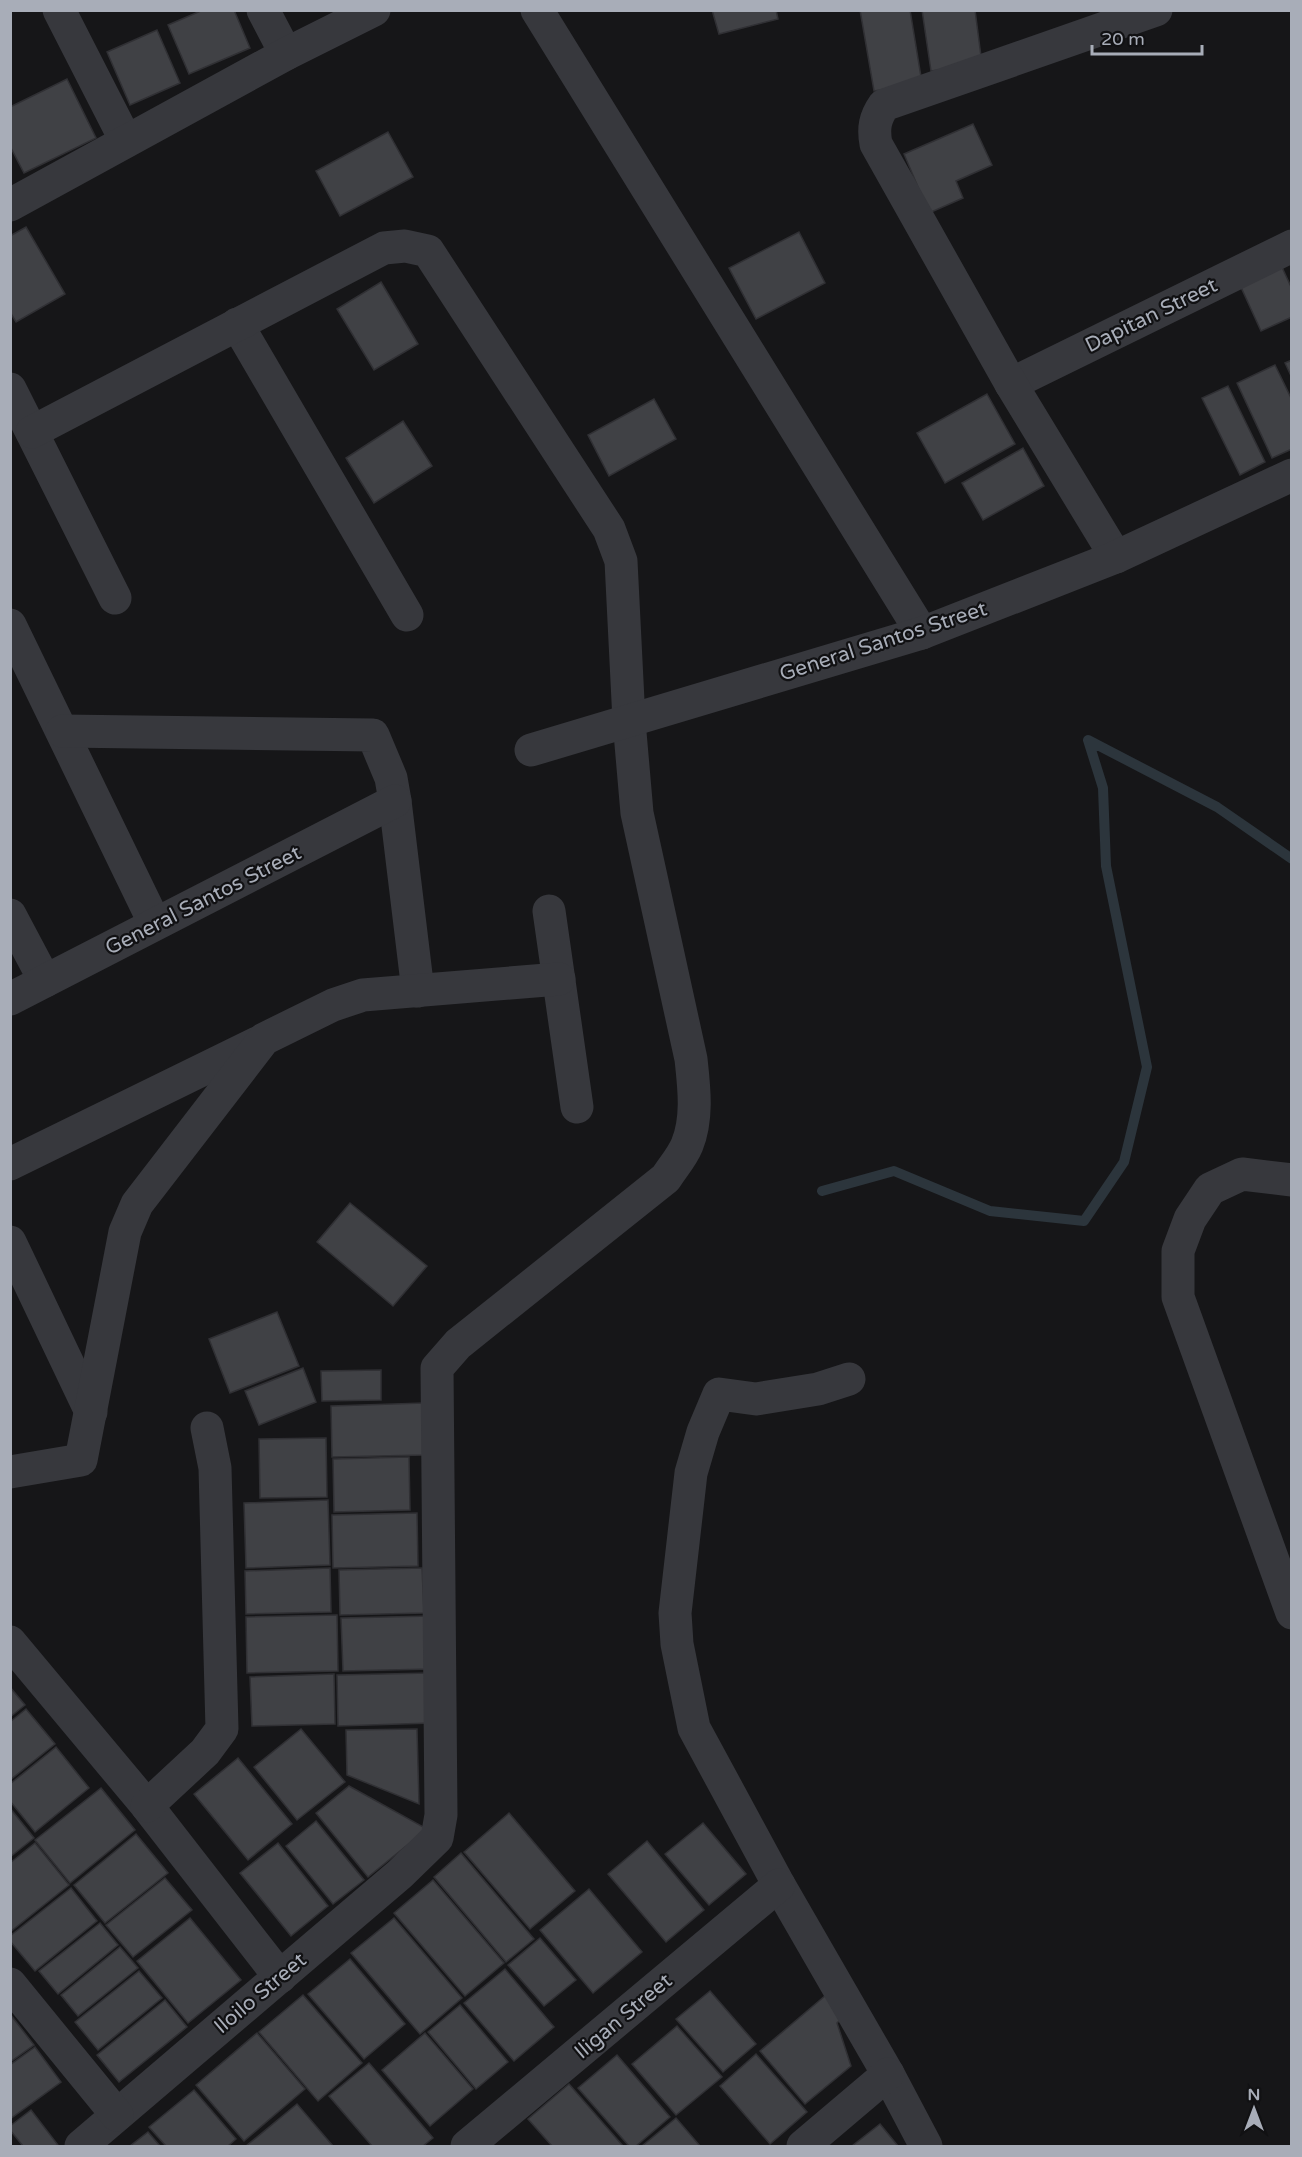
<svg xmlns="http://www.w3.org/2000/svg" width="1302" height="2157" font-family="'Varela Round',sans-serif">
  <rect width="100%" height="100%" fill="#161618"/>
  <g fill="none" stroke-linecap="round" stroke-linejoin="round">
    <path stroke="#2c353c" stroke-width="10" d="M822,1191l72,-20 96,40 94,10 40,-59 23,-95 -41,-201 -3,-78 -15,-48 129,67 75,52"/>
  </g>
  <g fill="#404145" stroke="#303034" stroke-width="1.5">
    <path d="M203,10h31l16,38 -61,26 -21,-49z"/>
    <path d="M712,10h64l2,9 -59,15z"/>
    <path d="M860,10h50l12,73 -48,8z"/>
    <path d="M922,10h53l7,54 -51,7z"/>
    <path d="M157,30l23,53 -50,22 -23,-53z"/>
    <path d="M67,79l29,59 -72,35 -14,-27v-39z"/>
    <path d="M973,124l19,41 -36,16 7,17 -34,15 -25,-59z"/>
    <path d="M388,132l25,45 -73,39 -24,-45z"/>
    <path d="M26,227l39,67 -49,28 -6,-10v-76z"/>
    <path d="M799,232l26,51 -69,36 -27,-51z"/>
    <path d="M1281,265l11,24v28l-31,14 -21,-46z"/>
    <path d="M381,282l37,62 -44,26 -37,-61z"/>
    <path d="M1292,360v18l-7,-15z"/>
    <path d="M1275,365l17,35v49l-20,9 -35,-75z"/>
    <path d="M1228,386l37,76 -25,13 -38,-77z"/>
    <path d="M987,394l28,50 -70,39 -28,-50z"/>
    <path d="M654,399l22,40 -67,37 -21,-41z"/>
    <path d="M403,421l29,45 -58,37 -28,-45z"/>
    <path d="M1023,448l21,38 -61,34 -21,-37z"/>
    <path d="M350,1203l77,63 -34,40 -76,-64z"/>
    <path d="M277,1312l22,54 -69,27 -21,-54z"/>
    <path d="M303,1368l13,34 -57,23 -14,-34z"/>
    <path d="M381,1370v30l-59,1 -1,-30z"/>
    <path d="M424,1403l1,52 -93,2 -1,-51z"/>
    <path d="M326,1438l1,59 -67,1 -1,-59z"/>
    <path d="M409,1457l1,53 -76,2 -1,-53z"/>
    <path d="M328,1500l2,65 -84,3 -2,-65z"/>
    <path d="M417,1513l1,53 -85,2 -1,-53z"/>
    <path d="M330,1568l1,44 -85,2 -1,-43z"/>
    <path d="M422,1568l2,45 -84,2 -1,-45z"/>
    <path d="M337,1615l1,56 -91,2 -1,-56z"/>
    <path d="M431,1616l1,53 -89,2 -2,-53z"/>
    <path d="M430,1673l2,50 -94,3 -1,-51z"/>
    <path d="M334,1674l1,50 -83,2 -2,-49z"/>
    <path d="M10,1687l15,18 -15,12z"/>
    <path d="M26,1709l29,35 -45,36v-58z"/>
    <path d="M301,1729l44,53 -48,38 -43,-53z"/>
    <path d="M417,1729l2,75 -72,-29 -1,-45z"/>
    <path d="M56,1747l33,41 -54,44 -25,-31v-17z"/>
    <path d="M238,1758l54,66 -44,36 -54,-66z"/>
    <path d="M349,1786l78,43 -59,48 -52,-64z"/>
    <path d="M101,1788l34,42 -65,53 -35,-43z"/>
    <path d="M10,1808l24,30 -24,19z"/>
    <path d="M509,1813l66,78 -45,38 -66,-77z"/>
    <path d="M316,1821l48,59 -31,24 -47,-58z"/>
    <path d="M703,1823l43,51 -37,31 -44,-51z"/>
    <path d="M136,1834l32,39 -63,50 -31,-38z"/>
    <path d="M647,1841l57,69 -38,32 -58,-68z"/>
    <path d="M35,1843l34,42 -59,47v-69z"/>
    <path d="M278,1843l50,63 -37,30 -51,-63z"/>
    <path d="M461,1853l73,86 -28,23 -72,-85z"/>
    <path d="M165,1878l27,32 -59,47 -27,-32z"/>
    <path d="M433,1880l71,83 -39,33 -71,-83z"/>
    <path d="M71,1888l26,33 -62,50 -25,-30v-5z"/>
    <path d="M589,1889l53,63 -49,41 -53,-63z"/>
    <path d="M190,1918l51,62 -53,43 -51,-62z"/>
    <path d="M394,1918l68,80 -42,36 -69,-81z"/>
    <path d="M100,1923l18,22 -60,49 -19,-23z"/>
    <path d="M540,1938l36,42 -32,26 -36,-41z"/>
    <path d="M120,1947l18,21 -60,48 -17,-21z"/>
    <path d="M350,1959l55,65 -41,35 -56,-65z"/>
    <path d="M505,1969l49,58 -40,34 -50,-58z"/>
    <path d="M139,1971l23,27 -64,52 -23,-28z"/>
    <path d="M710,1991l46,53 -33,28 -47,-53z"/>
    <path d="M303,1995l59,68 -44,38 -59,-69z"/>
    <path d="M826,1995l18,21 -7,7 14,43 -46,38 -45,-53z"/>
    <path d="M165,2000l22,27 -68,55 -22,-27z"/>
    <path d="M460,2005l48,57 -32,27 -48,-57z"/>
    <path d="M10,2014l24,31 -24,17z"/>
    <path d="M677,2026l45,51 -46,38 -44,-51z"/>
    <path d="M257,2033l48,56 -61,52 -48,-56z"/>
    <path d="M425,2033l48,56 -43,37 -48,-56z"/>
    <path d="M35,2047l26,35 -51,37v-54z"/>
    <path d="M756,2054l51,58 -37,32 -50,-58z"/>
    <path d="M617,2055l53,62 -34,29h-7l-51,-58z"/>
    <path d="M369,2063l64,75 -10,8h-51l-43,-50z"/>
    <path d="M569,2084l54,62h-71l-24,-27z"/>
    <path d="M194,2090l42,49 -8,7h-62l-17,-19z"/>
    <path d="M297,2104l36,42h-87z"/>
    <path d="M31,2110l27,35 -3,1h-32l-13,-16v-4z"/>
    <path d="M676,2118l24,28h-58z"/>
    <path d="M880,2124l18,22h-46z"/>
    <path d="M148,2132l12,14h-30z"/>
  </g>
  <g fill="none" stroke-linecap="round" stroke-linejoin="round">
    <g stroke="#37383d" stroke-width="33">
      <path d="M59,10l67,131"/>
      <path d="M263,10l23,44"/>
      <path d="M537,10l385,623"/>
      <path d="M10,205l276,-151 88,-44"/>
      <path d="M237,324l170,291"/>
      <path d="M1011,384l281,-138"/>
      <path d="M10,389l105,209"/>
      <path d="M32,432l352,-184 21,-2 23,5 181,278 12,32 8,160 8,92 54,246c3,28 7,59 -4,86 -5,12 -14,22 -21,33l-208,166 -21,24 4,447 -4,23 -37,36 -319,272"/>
      <path d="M1116,557l-105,-173 -135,-240c-3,-16 -1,-26 8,-39l272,-95"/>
      <path d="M10,625l145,299"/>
      <path d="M62,731l311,4 18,43 4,23 23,190"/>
      <path d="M531,750l391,-117 194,-76 176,-82"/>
      <path d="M549,911l28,196"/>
      <path d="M10,915l35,66"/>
      <path d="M10,999l385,-198"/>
      <path d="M10,1164l247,-121"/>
      <path d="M1292,1180l-50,-6 -32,15 -20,30 -12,32v46l114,316"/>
      <path d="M10,1242l81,170"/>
      <path d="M849,1379l-31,10 -62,10 -37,-5 -16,38 -12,41 -16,140 2,31 17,84 85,157 109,189 38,72"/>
      <path d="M10,1472l71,-12 44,-228 12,-28 127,-165 69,-34 30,-10 196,-16"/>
      <path d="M10,1642l137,164 133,171"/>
      <path d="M147,1806l58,-54 17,-23 -7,-261 -8,-40"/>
      <path d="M10,1984l107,131"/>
      <path d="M467,2146l312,-261"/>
      <path d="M803,2146l85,-72"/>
    </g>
  </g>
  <g text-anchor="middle" stroke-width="4.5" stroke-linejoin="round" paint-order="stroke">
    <g font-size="21" fill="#a8adb8" stroke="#111113">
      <text transform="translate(1151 315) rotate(-26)" y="7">Dapitan Street</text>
      <text transform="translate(883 641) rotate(-18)" y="7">General Santos Street</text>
      <text transform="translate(203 900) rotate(-27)" y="7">General Santos Street</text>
      <text transform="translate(260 1993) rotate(-40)" y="7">Iloilo Street</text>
      <text transform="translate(623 2016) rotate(-40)" y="7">Iligan Street</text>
    </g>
  </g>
  <rect width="1302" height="2157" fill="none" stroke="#a8adb8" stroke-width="24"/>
  <g transform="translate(1254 2109)" stroke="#111113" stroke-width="4.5" paint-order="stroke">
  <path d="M0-4.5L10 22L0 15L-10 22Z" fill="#a8adb8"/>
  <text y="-9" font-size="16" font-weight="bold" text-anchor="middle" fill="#a8adb8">N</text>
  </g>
  <path d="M1092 45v9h110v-9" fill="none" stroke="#a8adb8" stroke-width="3"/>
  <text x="1101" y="45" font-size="18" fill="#a8adb8" stroke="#111113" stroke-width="4.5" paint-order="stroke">20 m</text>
</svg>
